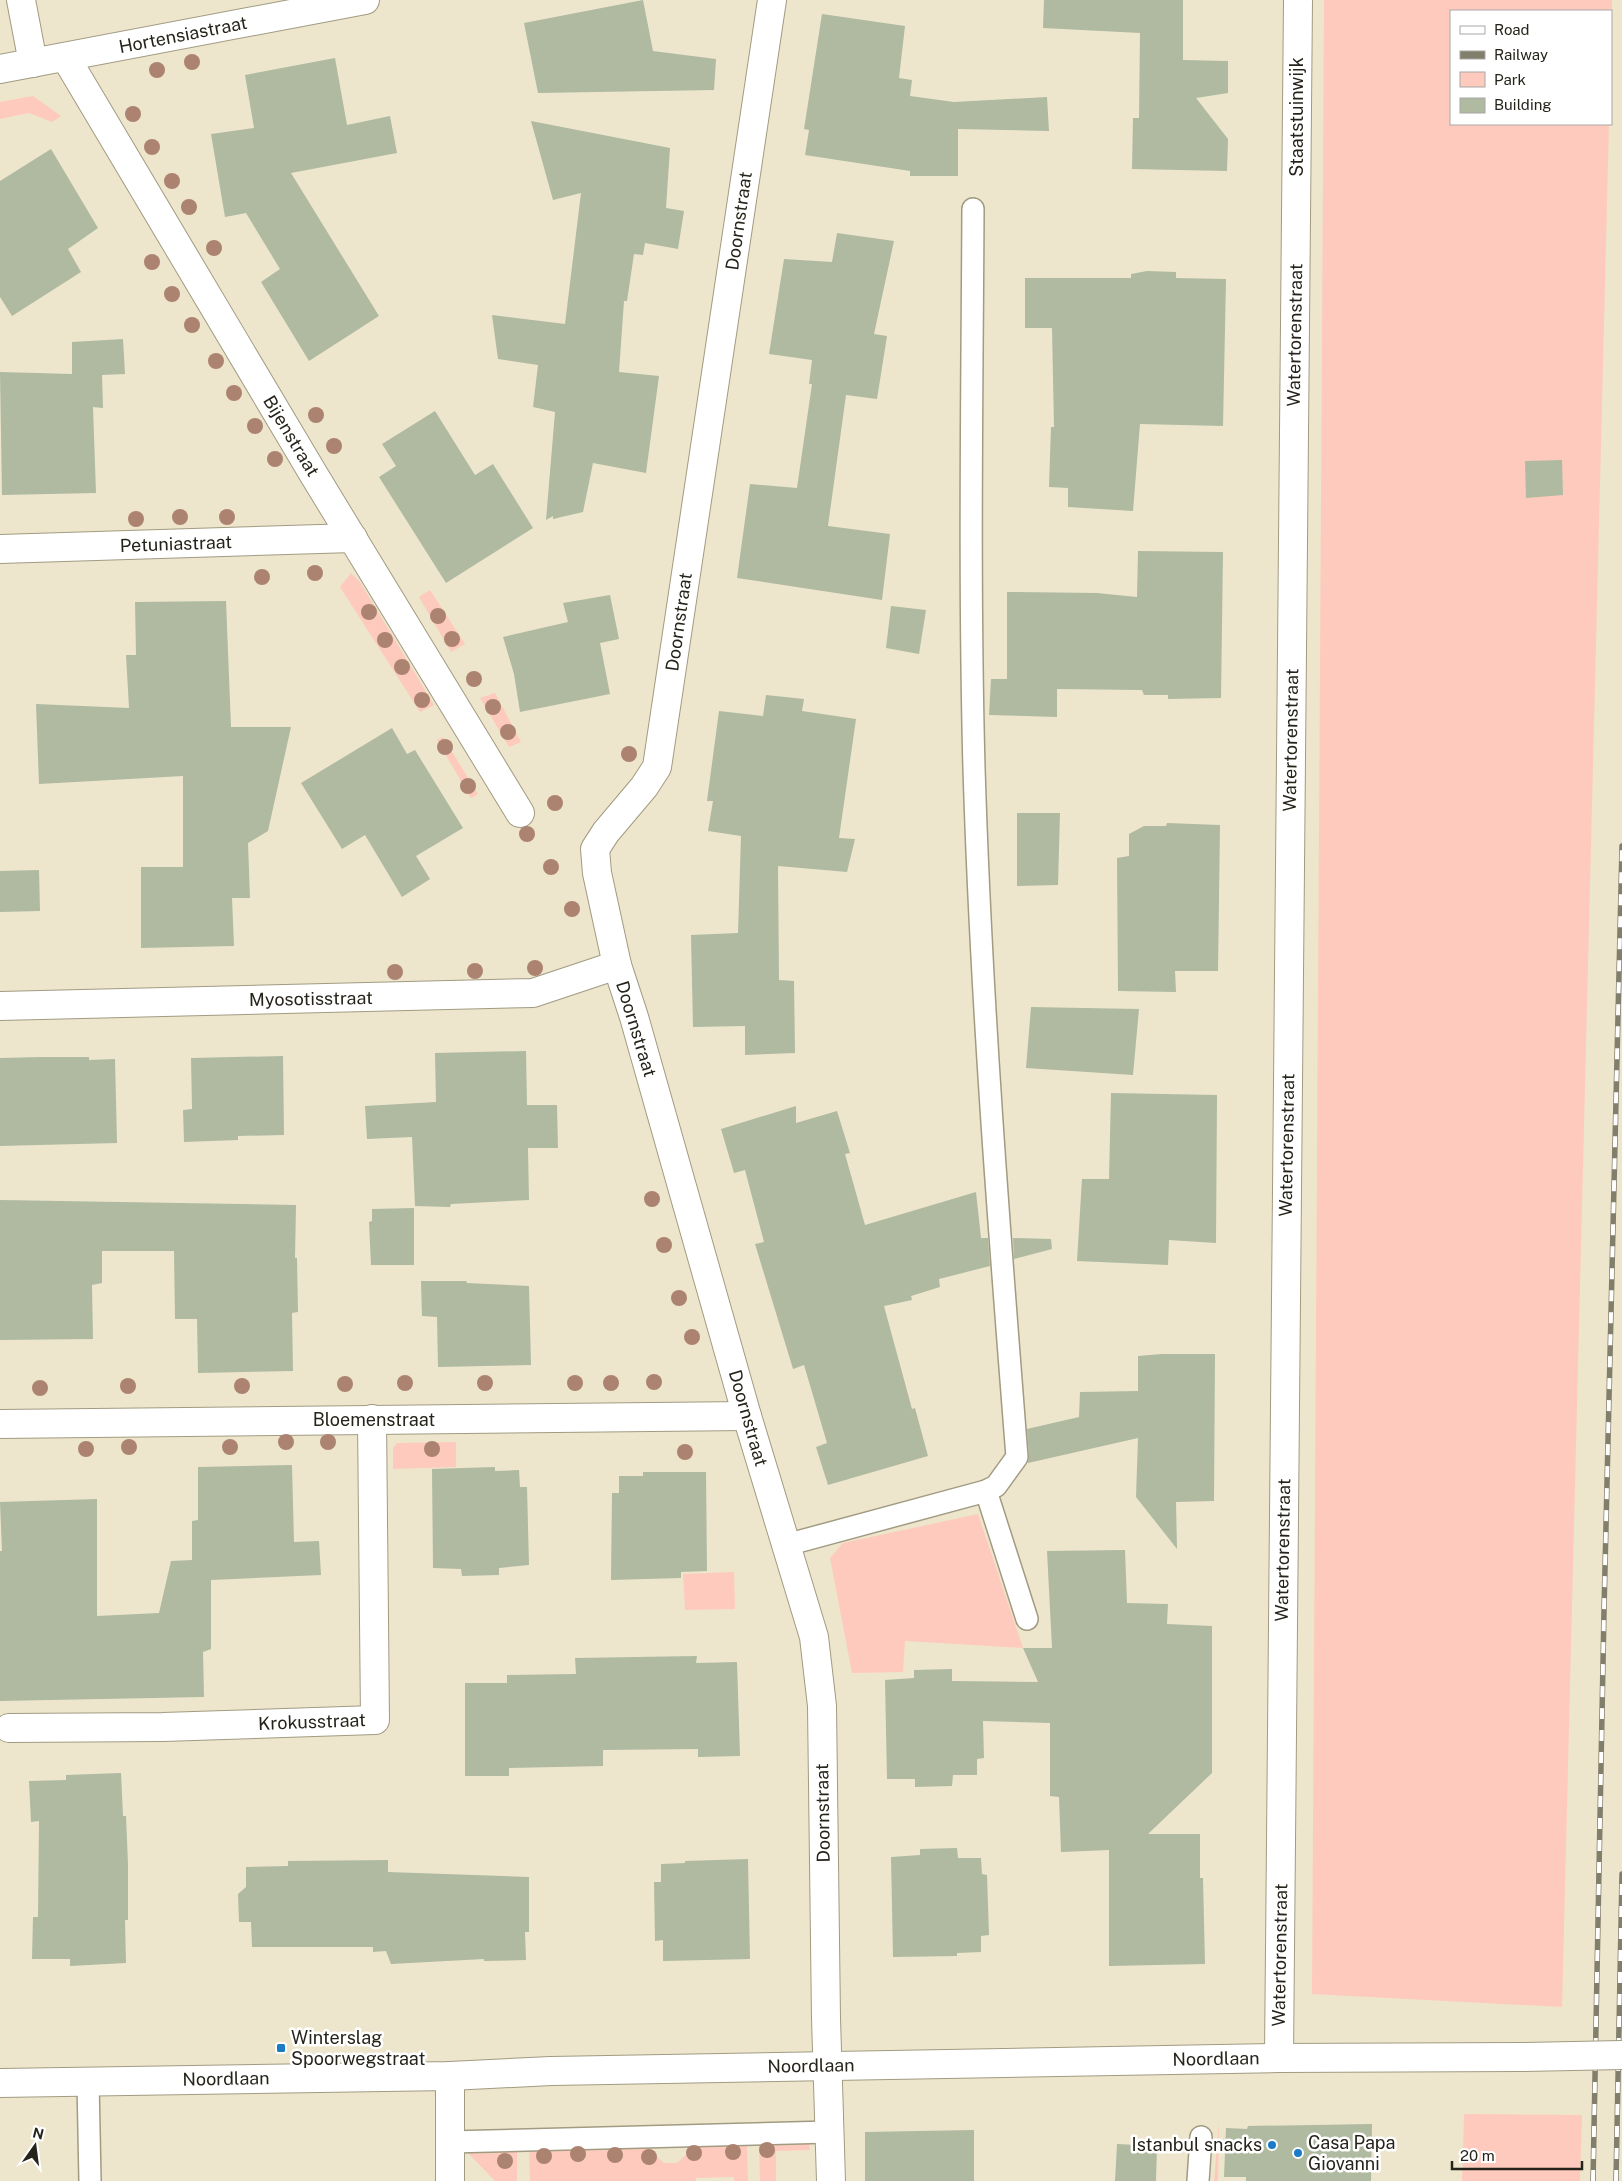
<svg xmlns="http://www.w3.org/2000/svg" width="1622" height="2181" font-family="'Public Sans',sans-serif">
  <rect width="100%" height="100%" fill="#ede6cc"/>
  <g fill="#fecabe">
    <path d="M1324,0h288l-1,66v-55h-160v113h158l-47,1883 -250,-13z"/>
    <path d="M33,96l28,20 -9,6 -23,-9 -29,6v-17z"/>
    <path d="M351,573l9,9 74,123 -14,7 -80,-125z"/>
    <path d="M430,590l35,54 -14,8 -32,-55z"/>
    <path d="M495,693l26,49 -12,5 -29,-49z"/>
    <path d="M443,737l35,57 -7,4 -34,-58z"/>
    <path d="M456,1442v25l-63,2v-21l4,-5z"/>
    <path d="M978,1514l45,134 -118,-7 -2,31 -51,1 -22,-115 13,-15z"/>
    <path d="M734,1572l1,37 -50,1 -2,-36z"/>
    <path d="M1464,2114l118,1 -2,66h-118z"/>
    <path d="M1219,2122l-1,59h-4z"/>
    <path d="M809,2142l1,8 -34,1v30h-16l-1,-37z"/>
    <path d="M747,2144l1,37h-14v-4l-38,1v3h-166l-1,-34 115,-2 20,18h13l20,-18z"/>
    <path d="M517,2147v34h-22l-28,-29z"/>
  </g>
  <g fill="#afbaa1">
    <path d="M643,0l10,51 63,8 -2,31 -176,3 -14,-70z"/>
    <path d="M1044,0h139v60l45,1v32l-32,5 32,41 -1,32 -95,-2 1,-51h6l1,-85 -97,-5z"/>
    <path d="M822,14l83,12 -6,52 13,2 -2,16 44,6 93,-5 2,34 -91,-2v47h-48v-5l-105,-16 4,-25 -5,-1z"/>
    <path d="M335,58l12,67 43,-9 7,37 -106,20 88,143 -70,45 -48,-79 19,-13 -34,-56 -21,4 -14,-83 43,-6 -9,-53z"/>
    <path d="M531,121l139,27 -4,60 18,3 -6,38 -33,-6 -2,12 -9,-1 -7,47h-3l-5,71 40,4 -13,97 -53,-10 -10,49 -30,7v-3l-7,4 9,-108 -22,-5 5,-42 -40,-6 -6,-44 73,9 16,-131 -28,7z"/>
    <path d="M51,149l47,79 -30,21 13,23 -69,44 -12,-19v-116z"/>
    <path d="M837,233l57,8 -20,93 13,2 -10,63 -31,-4 -18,131 62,8 -8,66 -145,-22 13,-94 47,4 15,-104h-3l3,-24 -43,-6 15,-95 48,3z"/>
    <path d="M1147,271l29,1v6l50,1 -3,147 -83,-2 -7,87 -65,-4v-19l-19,-1 2,-60h3l-2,-99h-27v-50h106v-4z"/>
    <path d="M123,339l2,35 -23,1 1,33 -10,-1 3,86 -94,2 -2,-123 72,2v-32z"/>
    <path d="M435,411l40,64 18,-11 40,64 -87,55 -67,-106 17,-11 -14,-22z"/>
    <path d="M1562,460l1,35 -37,3 -1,-37z"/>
    <path d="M1138,551l85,1 -2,146 -53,1v-4h-24l-2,-5 -85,-1v28l-68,-2 2,-36h16v-87l90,1 40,4z"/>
    <path d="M610,595l9,44 -19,4 10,51 -90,18 -6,-38 -11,-37 65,-15 -5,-19z"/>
    <path d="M226,601l5,126h60l-23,104 -20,12 2,55h-18l2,48 -93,2v-81h42v-91l-144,8 -3,-80 93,4 -3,-53h10l-1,-53z"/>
    <path d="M891,606l35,4 -7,44 -33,-6z"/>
    <path d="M766,695l38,4 -2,12 54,8 -17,119 16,1 -8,33 -69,-6 1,114 15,1 1,72 -50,2v-29l-52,1 -2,-92 47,-2 3,-97 -33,-5 5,-30h-6l12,-90 44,5z"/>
    <path d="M392,728l15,26 8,-4 48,78 -47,28 14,23 -28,18 -37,-62 -23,14 -41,-66z"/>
    <path d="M1017,813h43l-2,72 -41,1z"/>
    <path d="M1167,823l53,2 -2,146h-43l1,21 -58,-1 -1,-133 12,-2v-22l15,-8h22z"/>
    <path d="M39,870l1,41 -40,1v-41z"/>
    <path d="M1031,1007l108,2 -6,66 -107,-7z"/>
    <path d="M526,1051l1,54h30l1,43h-30l1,52 -78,4 -1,3 -35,-1 -3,-69 -45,2 -2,-33 71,-4 -1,-49z"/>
    <path d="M283,1056l1,79 -46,1v4l-54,2 -1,-32 9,-1 -1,-51z"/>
    <path d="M42,1057h47v3l26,-1 2,84 -117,3v-88z"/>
    <path d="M1111,1093l106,2 -1,148 -47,-3 -1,25 -91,-4 5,-82h27z"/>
    <path d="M796,1106v17l41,-12 13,42 -5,1 20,71 111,-33 5,46h7l2,28 -51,13 1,8 -29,9 1,4 -28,6 28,103 3,-1 13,48 -100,29 -12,-38 11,-4 -23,-78 -11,4 -38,-125 9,-2 -19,-72 -11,3 -13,-44z"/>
    <path d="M0,1200l296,5 -1,53h2l1,54 -6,1 1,58 -95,2 -1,-54h-22l-1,-68h-72v32l-10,2 1,54 -93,1z"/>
    <path d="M414,1208v57h-43l-2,-43 3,-1v-12z"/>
    <path d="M1013,1238l38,1 1,10 -38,10z"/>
    <path d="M421,1281h45l1,2 62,3 2,79 -93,2 -1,-50 -15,-1z"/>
    <path d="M1162,1354h53l-1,147 -38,1 1,47 -41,-52 2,-59 -110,25 1,-7 -2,-27 52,-12 1,-25 58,-1v-35z"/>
    <path d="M292,1465l2,77 25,-1 2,34 -110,5v69l-8,3 1,45 -204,4v-150h2l-2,-49 97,-3v117l62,-3 12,-52 21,-1v-39l6,-1v-53z"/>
    <path d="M495,1467v4l24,-1 1,17h7l2,78 -30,3v7l-37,1 -1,-7 -28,-1 -1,-99z"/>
    <path d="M643,1472h63l1,99 -26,1v6l-70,2 1,-87h7v-17h24z"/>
    <path d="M1125,1550l2,53 41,1 -1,20 45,2v147l-64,61h52v44h3l2,86 -96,2v-116l-48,2 -2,-55 -9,-1v-73l-67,-2 1,37 -7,1v16h-24l-1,11 -37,1v-8h-28l-2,-99 29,-2v-8l38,-1v12l86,1 -15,-34h29l-5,-97z"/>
    <path d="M697,1656l-1,7 41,-1 3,94 -42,1v-8l-95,1v16l-94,2v8h-44v-93h42v-8l69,-1 -1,-16z"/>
    <path d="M121,1773l2,43h3l2,48v56h-3l1,43 -56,3v-7h-38l1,-42h5l1,-96 -8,1 -2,-41 37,-1v-5z"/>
    <path d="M957,1848l1,10h23l1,16 5,1 2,60 -8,1v16l-24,1v3l-64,1 -2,-100 29,-2v-6z"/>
    <path d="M748,1859l2,100 -87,2v-21l-8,1 -1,-59h7v-18l24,-1v-2z"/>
    <path d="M388,1860v12l141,5v55h-4l1,28 -42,1v-2l-93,5 -5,-13 -13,1v-5h-121l-1,-25h-12l-1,-28 8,-7v-20l42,-1v-5z"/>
    <path d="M1372,2124l-1,57h-125v-4h-22l2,-49 21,1 1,-3z"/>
    <path d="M974,2130v51h-109v-49z"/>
    <path d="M1117,2144l40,2 -1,35h-41z"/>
  </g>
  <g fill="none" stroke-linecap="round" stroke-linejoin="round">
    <defs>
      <g id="service">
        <path d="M986,1491l41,128"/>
        <path d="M786,1545l200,-54 10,-5 21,-29c-18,-229 -36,-459 -43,-689 -5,-186 -2,-373 -1,-559"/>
        <path d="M88,2081l2,100"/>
        <path d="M450,2142l380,-10"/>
        <path d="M1198,2181l3,-44"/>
      </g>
      <g id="minor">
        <path d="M21,0l12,63"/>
        <path d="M772,0l-115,767 -13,20 -38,45 -11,17 2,24 20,92 17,52 113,399 67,221 8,69 4,312 5,163"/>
        <path d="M66,58l248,417 206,338"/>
        <path d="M0,69l365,-69"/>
        <path d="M0,549l353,-11"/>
        <path d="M0,1006l533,-13 84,-28"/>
        <path d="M0,1424l747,-8"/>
        <path d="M9,1728l154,-1 212,-7 -3,-301"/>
        <path d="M1279,2058l19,-2058"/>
        <path d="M450,2076v105"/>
      </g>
      <path id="tertiary" d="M0,2083l450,-7 101,-5 728,-13 242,-1"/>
    </defs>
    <use href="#service" stroke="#a19b82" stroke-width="24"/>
    <use href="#minor" stroke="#a19b82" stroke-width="30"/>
    <use href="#tertiary" stroke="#a19b82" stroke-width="30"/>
    <use href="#service" stroke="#fff" stroke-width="21"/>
    <use href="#minor" stroke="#fff" stroke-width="28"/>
    <use href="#tertiary" stroke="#fff" stroke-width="28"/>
    <defs>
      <g id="rail">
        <path d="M1593,2181l11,-570 18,-765"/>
        <path d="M1616,2181l6,-307"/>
      </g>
    </defs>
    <use href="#rail" stroke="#827e6c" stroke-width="5.5"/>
    <use href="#rail" stroke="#fff" stroke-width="4" stroke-dasharray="11" stroke-linecap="butt"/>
    <defs>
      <path id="tertiary-bridge" d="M1521,2057l101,-2"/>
    </defs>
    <use href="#tertiary-bridge" stroke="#a19b82" stroke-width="30" stroke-linecap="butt"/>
    <use href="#tertiary-bridge" stroke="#fff" stroke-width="28"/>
  </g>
  <g fill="#ab8370">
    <circle cx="192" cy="62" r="8"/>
    <circle cx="157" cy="70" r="8"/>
    <circle cx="133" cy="114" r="8"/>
    <circle cx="152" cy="147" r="8"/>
    <circle cx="172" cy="181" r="8"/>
    <circle cx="189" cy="207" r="8"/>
    <circle cx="214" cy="248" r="8"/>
    <circle cx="152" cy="262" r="8"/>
    <circle cx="172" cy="294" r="8"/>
    <circle cx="192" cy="325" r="8"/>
    <circle cx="216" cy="361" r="8"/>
    <circle cx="234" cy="393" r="8"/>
    <circle cx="316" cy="415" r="8"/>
    <circle cx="255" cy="426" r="8"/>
    <circle cx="334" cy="446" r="8"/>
    <circle cx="275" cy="459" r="8"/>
    <circle cx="180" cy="517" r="8"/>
    <circle cx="227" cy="517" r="8"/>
    <circle cx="136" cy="519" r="8"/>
    <circle cx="315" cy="573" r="8"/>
    <circle cx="262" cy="577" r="8"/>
    <circle cx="369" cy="612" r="8"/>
    <circle cx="438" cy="616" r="8"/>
    <circle cx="452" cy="639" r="8"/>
    <circle cx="385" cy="640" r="8"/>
    <circle cx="402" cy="667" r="8"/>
    <circle cx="474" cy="679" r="8"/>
    <circle cx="422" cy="700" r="8"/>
    <circle cx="493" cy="707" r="8"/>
    <circle cx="508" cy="732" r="8"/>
    <circle cx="445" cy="747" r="8"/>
    <circle cx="629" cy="754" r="8"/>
    <circle cx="468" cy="786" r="8"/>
    <circle cx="555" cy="803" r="8"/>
    <circle cx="527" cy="834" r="8"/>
    <circle cx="551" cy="867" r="8"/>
    <circle cx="572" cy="909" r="8"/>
    <circle cx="535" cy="968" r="8"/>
    <circle cx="475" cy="971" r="8"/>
    <circle cx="395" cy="972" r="8"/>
    <circle cx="652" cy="1199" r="8"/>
    <circle cx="664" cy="1245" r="8"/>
    <circle cx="679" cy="1298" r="8"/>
    <circle cx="692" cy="1337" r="8"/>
    <circle cx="654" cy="1382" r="8"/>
    <circle cx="405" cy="1383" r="8"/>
    <circle cx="485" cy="1383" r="8"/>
    <circle cx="575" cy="1383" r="8"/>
    <circle cx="611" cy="1383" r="8"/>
    <circle cx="345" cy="1384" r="8"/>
    <circle cx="128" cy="1386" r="8"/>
    <circle cx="242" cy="1386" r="8"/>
    <circle cx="40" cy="1388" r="8"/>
    <circle cx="286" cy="1442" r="8"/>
    <circle cx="328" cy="1442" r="8"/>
    <circle cx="129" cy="1447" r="8"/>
    <circle cx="230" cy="1447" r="8"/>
    <circle cx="86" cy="1449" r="8"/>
    <circle cx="432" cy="1449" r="8"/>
    <circle cx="685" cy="1452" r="8"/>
    <circle cx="767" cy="2150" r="8"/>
    <circle cx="733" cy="2152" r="8"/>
    <circle cx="694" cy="2153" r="8"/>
    <circle cx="578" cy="2154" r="8"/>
    <circle cx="615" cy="2155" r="8"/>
    <circle cx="544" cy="2156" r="8"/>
    <circle cx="649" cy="2157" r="8"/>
    <circle cx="505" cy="2161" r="8"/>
  </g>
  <g fill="#1b7bc7" stroke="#fff" stroke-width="2">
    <rect x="276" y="2043" width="10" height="10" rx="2.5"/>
    <circle cx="1272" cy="2145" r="5"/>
    <circle cx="1298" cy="2153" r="5"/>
  </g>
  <g text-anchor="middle" stroke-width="5" stroke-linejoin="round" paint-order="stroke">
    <g font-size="18" fill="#26241a" stroke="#fff">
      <text transform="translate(183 35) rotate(-11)" y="6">Hortensiastraat</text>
      <text transform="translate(1297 117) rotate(-90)" y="6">Staatstuinwijk</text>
      <text transform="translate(739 221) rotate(-82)" y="6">Doornstraat</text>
      <text transform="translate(1295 335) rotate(-89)" y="6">Watertorenstraat</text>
      <text transform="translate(291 436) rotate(59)" y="6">Bijenstraat</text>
      <text transform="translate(176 544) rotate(-2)" y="6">Petuniastraat</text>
      <text transform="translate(679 622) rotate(-82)" y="6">Doornstraat</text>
      <text transform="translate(1291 740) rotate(-89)" y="6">Watertorenstraat</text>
      <text transform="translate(311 999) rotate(-1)" y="6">Myosotisstraat</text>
      <text transform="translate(636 1029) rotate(73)" y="6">Doornstraat</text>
      <text transform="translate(1287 1145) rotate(-89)" y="6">Watertorenstraat</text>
      <text transform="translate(748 1418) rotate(74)" y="6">Doornstraat</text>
      <text x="374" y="1426">Bloemenstraat</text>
      <text transform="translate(1283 1550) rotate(-89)" y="6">Watertorenstraat</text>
      <text transform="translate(312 1722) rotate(-2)" y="6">Krokusstraat</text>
      <text transform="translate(823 1813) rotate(-91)" y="6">Doornstraat</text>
      <text transform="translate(1280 1955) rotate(-89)" y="6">Watertorenstraat</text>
      <text transform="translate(1216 2059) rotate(-1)" y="6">Noordlaan</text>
      <text transform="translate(811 2066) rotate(-1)" y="6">Noordlaan</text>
      <text transform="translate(226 2079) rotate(-1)" y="6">Noordlaan</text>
    </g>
    <g font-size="18" fill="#26241a" stroke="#fff" text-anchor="start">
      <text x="291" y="2044">Winterslag<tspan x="291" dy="21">Spoorwegstraat</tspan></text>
      <text x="1308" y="2149">Casa Papa<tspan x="1308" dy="21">Giovanni</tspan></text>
      <text x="1262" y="2151" text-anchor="end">Istanbul snacks</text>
    </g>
  </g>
  <rect x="1450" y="10" width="162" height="115" fill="#ffffff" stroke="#a8a7a3"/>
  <rect x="1460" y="26" width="25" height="8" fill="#ffffff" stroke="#a8a7a3"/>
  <text x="1494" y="35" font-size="15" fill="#26241a">Road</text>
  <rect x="1460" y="51" width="25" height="8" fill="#827e6c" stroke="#a8a7a3"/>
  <text x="1494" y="60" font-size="15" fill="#26241a">Railway</text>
  <rect x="1460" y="72" width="25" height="15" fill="#fecabe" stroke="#a8a7a3"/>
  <text x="1494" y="85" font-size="15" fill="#26241a">Park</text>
  <rect x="1460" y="98" width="25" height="15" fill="#afbaa1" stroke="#a8a7a3"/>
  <text x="1494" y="110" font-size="15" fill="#26241a">Building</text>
  <g transform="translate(35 2146) rotate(14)" stroke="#ffffff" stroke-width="4" paint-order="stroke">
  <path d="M0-4L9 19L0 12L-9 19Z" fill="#26241a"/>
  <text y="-8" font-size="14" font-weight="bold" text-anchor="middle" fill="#26241a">N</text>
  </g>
  <path d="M1452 2161v8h130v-8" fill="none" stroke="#26241a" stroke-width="2.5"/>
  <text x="1460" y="2161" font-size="15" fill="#26241a" stroke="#ffffff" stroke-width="4" paint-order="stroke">20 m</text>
</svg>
